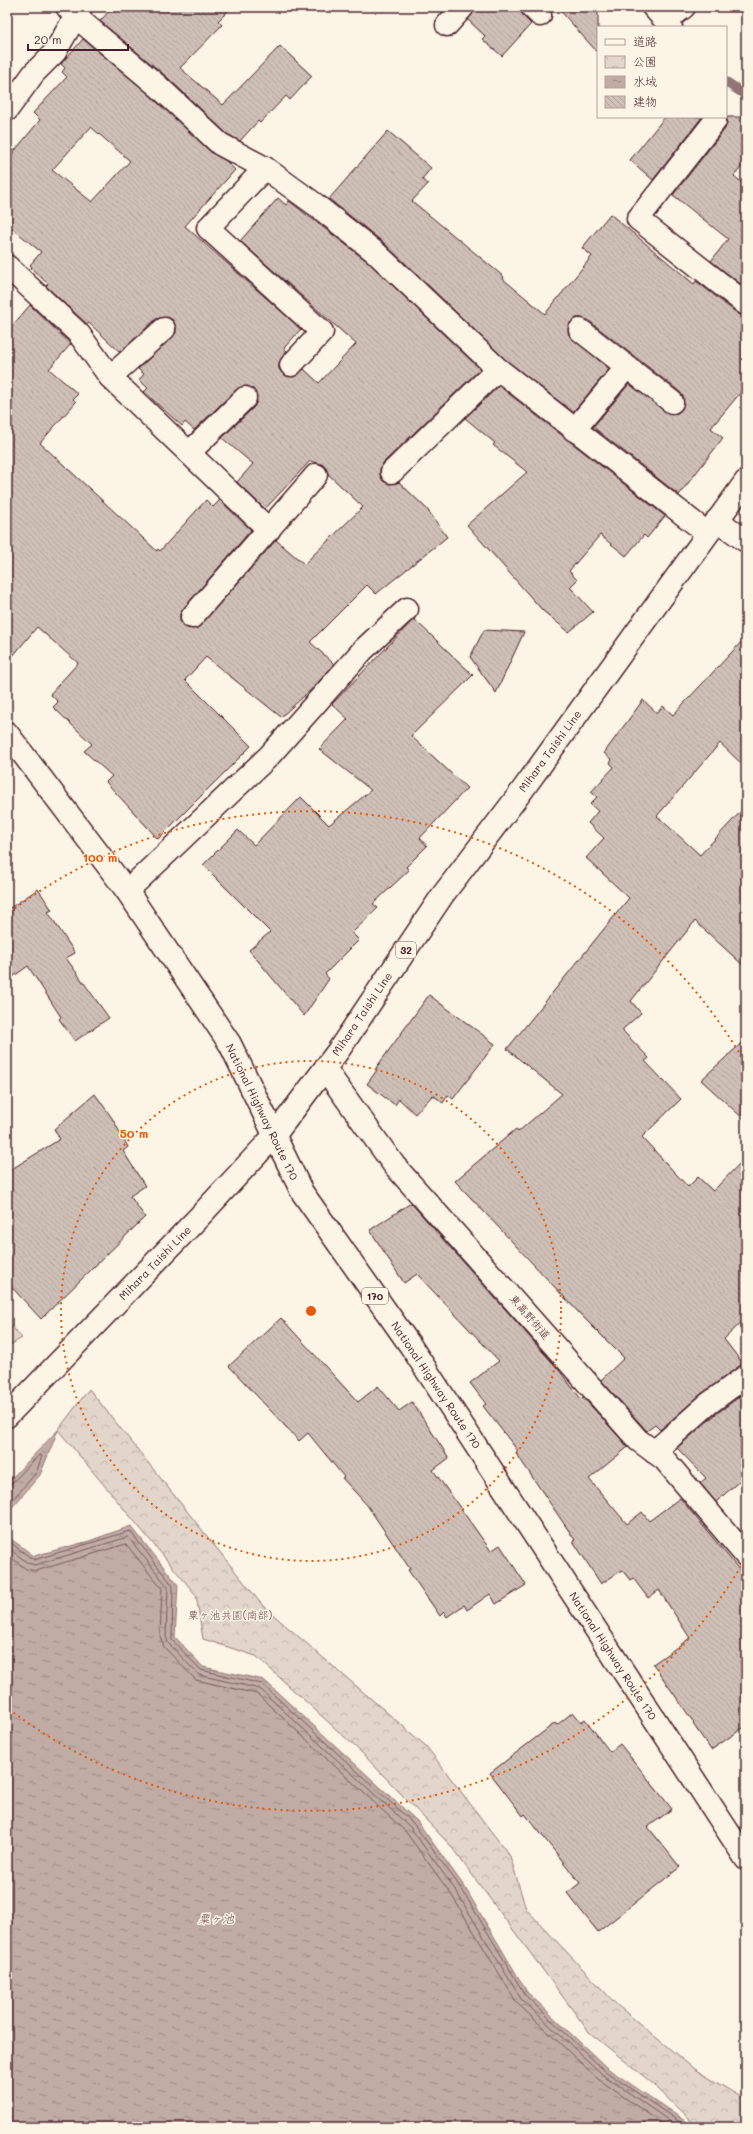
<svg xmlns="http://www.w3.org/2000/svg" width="753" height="2134" font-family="Mali,'Klee One',sans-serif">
  <defs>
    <pattern id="park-crowns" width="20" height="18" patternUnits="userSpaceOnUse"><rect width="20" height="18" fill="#e2d5ca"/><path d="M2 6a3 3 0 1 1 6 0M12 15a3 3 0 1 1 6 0" fill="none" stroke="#c3b6ae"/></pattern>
    <pattern id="water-ripples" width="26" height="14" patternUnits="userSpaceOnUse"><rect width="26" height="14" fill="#c0aca5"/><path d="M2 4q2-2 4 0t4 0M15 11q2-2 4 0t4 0" fill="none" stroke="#9e8b87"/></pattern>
    <pattern id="building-back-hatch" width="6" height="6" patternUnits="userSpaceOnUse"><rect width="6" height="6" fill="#cfc0b7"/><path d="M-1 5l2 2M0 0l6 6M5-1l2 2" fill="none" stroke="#b3a59e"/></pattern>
  </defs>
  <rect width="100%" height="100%" fill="#fcf5e5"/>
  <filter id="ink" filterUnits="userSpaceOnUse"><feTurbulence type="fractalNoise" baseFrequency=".025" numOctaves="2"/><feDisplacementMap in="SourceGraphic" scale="8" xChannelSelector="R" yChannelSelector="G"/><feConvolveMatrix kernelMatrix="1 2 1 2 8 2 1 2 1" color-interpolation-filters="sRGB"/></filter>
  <g filter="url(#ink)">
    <g fill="url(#park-crowns)" stroke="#967a7a">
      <path d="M7,1321l15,17 -15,9z"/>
      <path d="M89,1389l174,217 163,140 84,110 16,53 91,96 77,64 52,31v27h-49l-45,-44 -63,-51 -139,-187 -89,-93 -105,-96 -53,-17 -7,-44 -138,-165z"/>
    </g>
    <path fill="url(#water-ripples)" stroke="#917474" d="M58,1430l-18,45 -31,36 -2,25 27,20 55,-15 42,-15 47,59 -3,52 28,30 61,13 153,141 47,65 63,106 80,76 87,59h-687v-644z"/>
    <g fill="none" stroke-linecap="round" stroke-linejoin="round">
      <g stroke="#79575c" stroke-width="1">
        <path d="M7,1485l4,-1 28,-29 3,1 -6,17 -29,33"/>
        <path d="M7,1540l27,20 96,-29 43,55 -1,54 29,30 61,14 151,139 48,65 64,107 80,76 82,56"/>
        <path d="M7,1547l21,16 7,2 93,-28 40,50 -2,49 2,7 31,32 61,14 150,138 46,64 65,108 81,75 76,53"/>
        <path d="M7,1554l19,15 10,2 90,-27 36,45 -2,47 4,11 32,33 61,14 148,137 46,63 66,109 81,76 69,48"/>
      </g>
      <path stroke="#917474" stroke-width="10" d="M726,82l20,13"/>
    </g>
    <g fill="url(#building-back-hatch)" stroke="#4a1f2b" fill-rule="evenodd">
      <path d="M113,7h119l-14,14 4,4 -42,43 43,37 57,-59 32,30 -22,24 -4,-4 -26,27 -2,-2 -18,20 -13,-7 -59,-56 -68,-57z"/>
      <path d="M475,7h45l3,9 8,8 -29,32 -20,-17 3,-3 -17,-16z"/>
      <path d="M557,7h41v46z"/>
      <path d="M83,39l68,57 61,57 14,8 9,9 -50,56 116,103 -17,19 3,3 -8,12v6l4,5 11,3 10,-8 15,14 37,-39 -116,-103 38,-43 8,7 3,-4 78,60 113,108 -97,94 -3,6v6l3,6 6,3 10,-2 28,27 20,28 -71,57 -9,-9 -57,57 24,22 -19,22 -34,31 -75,-60 -21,23 66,66 -93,93 -52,-57 6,-6 -28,-25 8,-7 -39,-37 5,-5 -8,-8 28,-31 -41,-36 -30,36v-331l23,-27 41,39 -22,25 29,25 -5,5 3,3 -36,41 117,108 1,-2 2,2 46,-51 7,7 7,-7 31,30 -68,79 -3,5v7l4,6 12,2 5,-4 75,-85 28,24 59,-57 -35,-33 -4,-9 -14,-4 -45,48 -28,-27 16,-18 -31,-26 32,-31 3,-6 -3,-11 -6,-4 -11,3 -43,41 -9,-8 -3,4 -38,-34 4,-4 -9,-8 5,-6 -6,-5 38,-36v-6l-3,-7 -5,-3 -12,2 -36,33 -31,-29 -2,1 -41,-38 2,-2 -17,-16 1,-1 -2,-2 11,-13 -34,-28v-64l33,-40 -7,-7 34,-36 -5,-5 3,-4 -4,-4zM91,127l39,34 -38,41 -40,-32z"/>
      <path d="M665,117h37l-49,63 -23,-20z"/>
      <path d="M727,117h19v44l-12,15 12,10v102l-35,-27 17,-22 -55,-44 52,-66 2,-6z"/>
      <path d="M388,131l43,37 -9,11 6,5 -16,17 92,76 -1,2 42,35 47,-58 -10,-8 28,-34 84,70 2,-3 42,33 8,2v70l-35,42 12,10 -44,57 -86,-68 36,-43 41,30h6l6,-5 2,-11 -4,-6 -92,-72 -6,-2h-6l-6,5 -2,6 1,6 40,34 -36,43 -67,-52 -122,-117 -55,-44z"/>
      <path d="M499,386l166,130 -18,22 -3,-3 -18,21 -26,-21 -31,36 8,9 -7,7 23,25 -24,20 -26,-21 -76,-86 60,-53 -34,-27 2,-2 -30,-25z"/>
      <path d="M414,619l59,56 -62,61 56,52 -47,50 7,8 -21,21 3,3 -36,34 5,4 -26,25 7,7 -34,34 4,5 -25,37 -55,-66 21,-18 -67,-67 35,-35 16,15 47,-48 28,28 42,-35 -52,-41 29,-30 -16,-15z"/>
      <path d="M484,630l40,2 -28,61 -26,-36z"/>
      <path d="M746,637v131l-26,-25 -63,73 43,39 46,-49v162l-51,-47 -64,80 10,12 -19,17 27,28 -4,3 36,38 -39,38 46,50 10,-10 15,14 33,-34v161l-22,21 19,25 -42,30 -41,36 -5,-5 -8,6 -46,-51 23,-22 -44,-44 -125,-133 61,-52 2,3 44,-38 -55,-45 122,-151 -43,-40 18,-20 -16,-15 10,-12 -8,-7 7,-7 -6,-5 23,-25 -4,-4 2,-3 -8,-7 39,-53 14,13 6,-7 10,9z"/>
      <path d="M38,889l14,21 -4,2 27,41 -9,5 43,60 -34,23 -16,-22 2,-2 -33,-51 -21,15v-71z"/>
      <path d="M429,995l66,49 -42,55 -5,-4 -5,8 -10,-8 -18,19 -16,-15 -4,6 -28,-21 10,-14 -1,-2z"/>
      <path d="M746,1039v82l-45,-41z"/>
      <path d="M95,1094l17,24 16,29 -5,4 22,35 -15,10 15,21 -104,102 -34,-37v-110l53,-33 -6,-10z"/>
      <path d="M411,1203l147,166 23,30 2,-2 45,50 -39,32 38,45 15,-12 7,9 31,-23 66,80v148l-35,24 -18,-26 1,-1 -41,-59 37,-26 -31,-48 -11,8 -15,-20 -3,2 -8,-10 -21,14 -28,-43 2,-1 -59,-87 2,-2 -35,-45 3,-2 -16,-21 29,-22 -82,-87 -13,9 -34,-53z"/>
      <path d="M281,1318l77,84 20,-16 21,25 13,-9 37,56 -16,12 58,81 9,-6 26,40 -30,19 -6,-10 -23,16 -3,-5 -17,12 -3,-5 -4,4 -32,-46 2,-1 -43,-64 -25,-27 2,-1 -36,-44 -9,8 -70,-75z"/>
      <path d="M746,1392v83l-30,27 -16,-19 6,-5 -29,-30 39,-34z"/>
      <path d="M573,1712l8,10 4,-3 25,33 10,-8 52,65 -24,18 32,40 -82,65 -31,-39 13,-10 -55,-69 -2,2 -33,-43 65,-50 2,2z"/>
    </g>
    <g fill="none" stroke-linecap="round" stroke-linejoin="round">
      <defs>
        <g id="street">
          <path d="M67,7l8,9 84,71 61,57 45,24 51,37 59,47 123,117 209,164"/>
          <path d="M532,7l8,8"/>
          <path d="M653,7l18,20"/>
          <path d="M666,21l18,-14"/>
          <path d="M447,25l16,-18"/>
          <path d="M7,110l27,-37 21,-21 26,-45"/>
          <path d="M715,121l-77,98 108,85"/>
          <path d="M265,168l-57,60 114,104 -31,33"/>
          <path d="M7,266l72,68 31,43 159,153"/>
          <path d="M580,330l92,72"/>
          <path d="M110,377l54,-48"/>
          <path d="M574,430l52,-62"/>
          <path d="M189,453l56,-55"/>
          <path d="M392,472l106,-103"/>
          <path d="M717,520l29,21"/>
          <path d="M192,617l124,-142"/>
          <path d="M127,891l142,-135 94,-106 44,-41"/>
          <path d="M325,1069l69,96 244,275 26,19 82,97"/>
          <path d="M654,1452l54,-48 38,-28"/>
        </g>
        <path id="primary" d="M7,1416l192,-199 75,-81 64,-85 104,-155 79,-104 225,-311"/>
        <path id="highway" d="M7,733l120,158 103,153 72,148 108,153 336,514"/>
      </defs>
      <use href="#street" stroke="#4a1f2b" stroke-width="25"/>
      <use href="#primary" stroke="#4a1f2b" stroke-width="25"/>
      <use href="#highway" stroke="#4a1f2b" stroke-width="25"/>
      <use href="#street" stroke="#fcf5e5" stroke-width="22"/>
      <use href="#primary" stroke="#fcf5e5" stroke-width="22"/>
      <use href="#highway" stroke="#fcf5e5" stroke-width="22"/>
    </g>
  </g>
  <g fill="none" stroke="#e8590c" stroke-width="2" stroke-dasharray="2 4">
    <circle cx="311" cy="1311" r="250"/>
    <path d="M744 1561A500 500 0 0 1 10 1710M10 912A500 500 0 0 1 744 1061"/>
  </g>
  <g text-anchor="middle" stroke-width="3" stroke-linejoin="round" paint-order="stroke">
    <g fill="#fcf5e5" stroke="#7f5f63" stroke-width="1">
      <rect x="396" y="942" width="20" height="16" rx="3"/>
      <rect x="362" y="1288" width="26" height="16" rx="3"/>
    </g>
    <g font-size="10" font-weight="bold" fill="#4a1f2b">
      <text x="406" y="954">32</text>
      <text x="375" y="1300">170</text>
    </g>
    <g font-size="11" fill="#4a1f2b" stroke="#fcf5e5">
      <text transform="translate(550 751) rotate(-54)" y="4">Mihara Taishi Line</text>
      <text transform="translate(362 1014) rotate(-56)" y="4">Mihara Taishi Line</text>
      <text transform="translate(262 1112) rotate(64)" y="4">National Highway Route 170</text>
      <text transform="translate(155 1263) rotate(-46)" y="4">Mihara Taishi Line</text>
      <text transform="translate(530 1317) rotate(49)" y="4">東高野街道</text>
      <text transform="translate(436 1385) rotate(56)" y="4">National Highway Route 170</text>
      <text transform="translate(613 1656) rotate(57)" y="4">National Highway Route 170</text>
    </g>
    <g font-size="11" fill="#704c53" stroke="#fcf5e5">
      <text x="230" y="1619">粟ヶ池共園(南部)</text>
    </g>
    <g font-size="12" font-style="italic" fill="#6d4950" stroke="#fcf5e5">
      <text x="216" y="1923">粟ヶ池</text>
    </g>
  </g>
  <circle cx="311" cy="1311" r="6" fill="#e8590c" stroke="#fcf5e5" stroke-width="2"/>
  <g font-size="12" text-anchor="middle" font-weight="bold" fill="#e8590c" stroke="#fcf5e5" stroke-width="3" stroke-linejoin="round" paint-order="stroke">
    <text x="100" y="862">100 m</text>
    <text x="134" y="1138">50 m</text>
  </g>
  <rect width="753" height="2134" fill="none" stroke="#fcf5e5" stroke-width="24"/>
  <rect x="12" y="12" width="729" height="2110" fill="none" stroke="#4a1f2b" stroke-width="1.5" filter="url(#ink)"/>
  <rect x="597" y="26" width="130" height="92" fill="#fcf5e5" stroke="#b59f9b"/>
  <rect x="605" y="39" width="20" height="6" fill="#fcf5e5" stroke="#b59f9b"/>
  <text x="633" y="46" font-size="12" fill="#4a1f2b">道路</text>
  <rect x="605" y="56" width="20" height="12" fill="url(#park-crowns)" stroke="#b59f9b"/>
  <text x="633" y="66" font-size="12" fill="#4a1f2b">公園</text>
  <rect x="605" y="76" width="20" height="12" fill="url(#water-ripples)" stroke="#b59f9b"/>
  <text x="633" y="86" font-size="12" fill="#4a1f2b">水域</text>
  <rect x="605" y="96" width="20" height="12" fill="url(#building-back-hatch)" stroke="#b59f9b"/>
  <text x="633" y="106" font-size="12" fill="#4a1f2b">建物</text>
  <path d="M28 44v6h100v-6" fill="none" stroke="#4a1f2b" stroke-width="2"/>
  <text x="34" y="44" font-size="12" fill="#4a1f2b" stroke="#fcf5e5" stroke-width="3" paint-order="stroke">20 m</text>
</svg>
